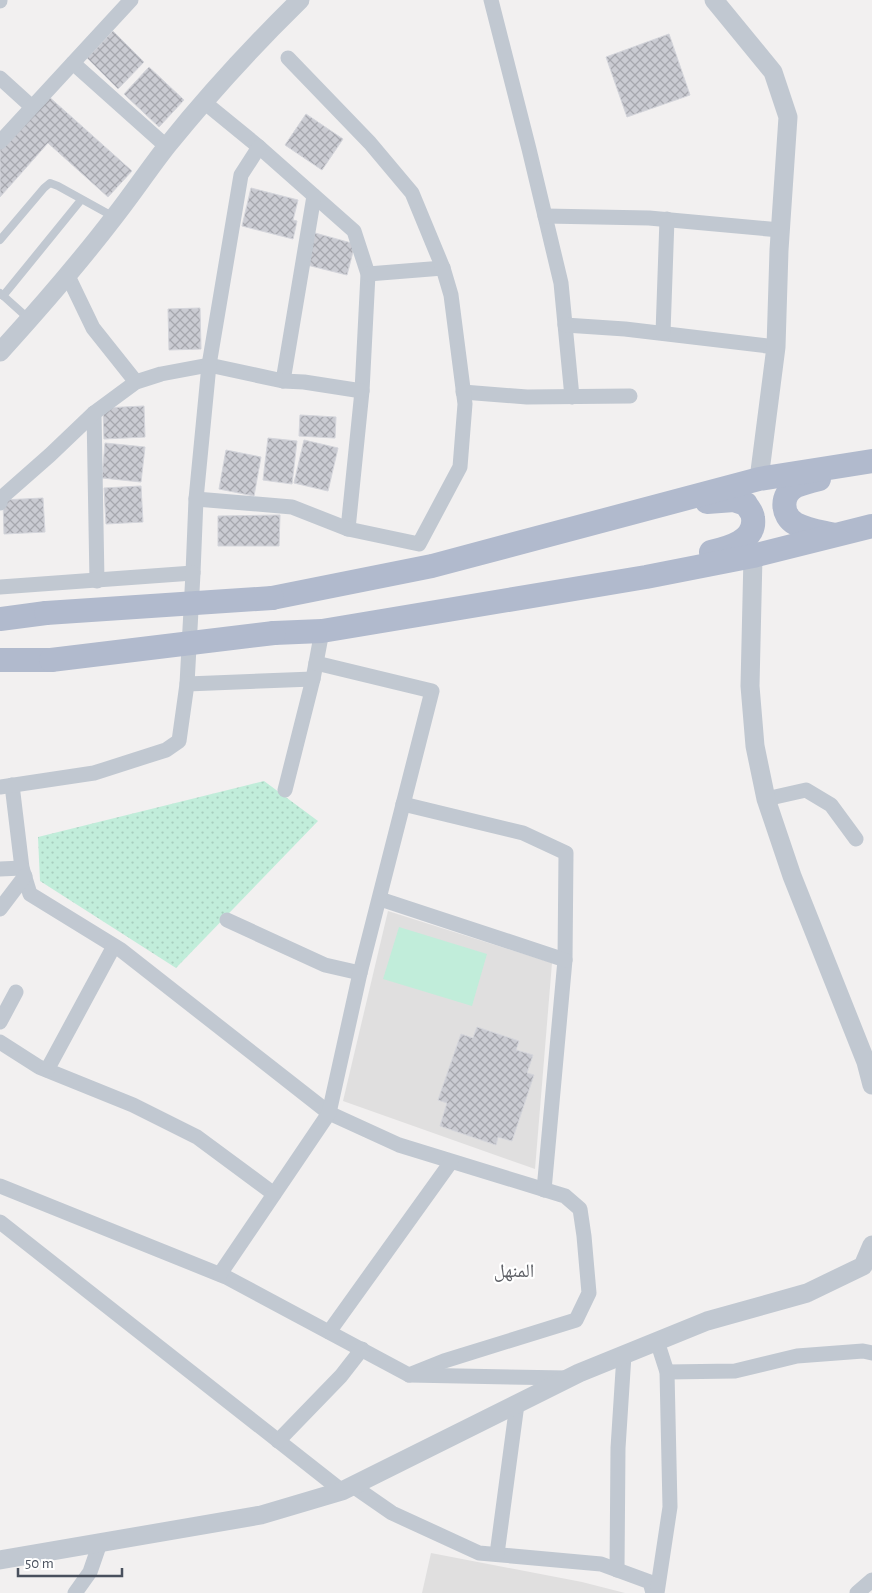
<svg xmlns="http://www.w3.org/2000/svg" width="872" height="1593" font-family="'Alegreya Sans','Noto Naskh Arabic',sans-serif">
  <defs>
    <pattern id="grass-dots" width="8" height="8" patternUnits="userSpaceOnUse" patternTransform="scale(1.25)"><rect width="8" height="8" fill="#c1edda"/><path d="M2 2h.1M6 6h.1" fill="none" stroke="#a7cdbe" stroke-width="1.8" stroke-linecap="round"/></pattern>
    <pattern id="building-cross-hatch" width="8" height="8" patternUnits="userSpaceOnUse" patternTransform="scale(1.25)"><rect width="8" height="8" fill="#cacbd2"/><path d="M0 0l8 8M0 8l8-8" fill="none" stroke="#a6a7ae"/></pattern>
  </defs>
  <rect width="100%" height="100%" fill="#f2f0f0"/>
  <g fill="#e0dfdf">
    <path d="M388,911l164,52 -17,206 -192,-68z"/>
    <path d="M431,1553l151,29 43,11h-203z"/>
  </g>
  <path fill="url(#grass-dots)" d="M264,781l54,40 -142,147 -136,-87 -2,-44z"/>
  <path fill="#c1edda" d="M399,927l88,27 -15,52 -89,-27z"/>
  <g fill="url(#building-cross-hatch)" stroke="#d4d5db">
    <path d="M113,31l31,31 -26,27 -31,-31z"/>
    <path d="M669,34l21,61 -63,22 -21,-60z"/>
    <path d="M149,67l35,33 -25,27 -35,-33z"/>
    <path d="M47,95l85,76 -24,26 -60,-54 -48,54v-49z"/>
    <path d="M306,114l37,25 -21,31 -37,-25z"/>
    <path d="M251,188l47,12 -5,20 4,1 -4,18 -51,-13z"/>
    <path d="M315,233l40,11 -8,31 -40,-10z"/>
    <path d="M200,308l1,41 -32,1 -1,-41z"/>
    <path d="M144,406l1,31 -41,2 -1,-31z"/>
    <path d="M300,415l36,2 -1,21 -36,-2z"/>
    <path d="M268,438l29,3 -5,43 -29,-4z"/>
    <path d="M304,440l34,8 -10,43 -34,-8z"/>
    <path d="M105,443l40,4 -4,35 -39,-4z"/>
    <path d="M226,450l35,7 -7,39 -35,-7z"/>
    <path d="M141,486l2,36 -37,2 -2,-36z"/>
    <path d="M43,498l2,34 -41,2 -1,-34z"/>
    <path d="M280,515l-1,31h-61v-30z"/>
    <path d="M477,1027l42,14 -3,9 17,5 -6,18 7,2 -22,66 -14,-4 -2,8 -56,-19 7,-23 -9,-3 23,-66 12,4z"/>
  </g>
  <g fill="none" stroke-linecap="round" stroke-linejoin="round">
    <g stroke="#c1c8d1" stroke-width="8">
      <path d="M0,240l44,-52 6,-5 8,3 56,31"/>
      <path d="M0,293l29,26"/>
      <path d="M3,296l78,-96"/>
    </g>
    <g stroke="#c1c8d1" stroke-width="15">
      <path d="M491,0l38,149 32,134 11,114"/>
      <path d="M0,1v-1"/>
      <path d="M73,63l94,84"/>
      <path d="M0,78l32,29"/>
      <path d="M204,102l55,45 95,84 14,43 -6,117 -14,138"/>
      <path d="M0,142l131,-142"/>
      <path d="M545,216l104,2 131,12"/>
      <path d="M67,274l26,54 43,54"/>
      <path d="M368,274l75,-6"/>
      <path d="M565,325l60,4 151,18"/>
      <path d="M663,333l4,-114"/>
      <path d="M283,381l31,-185"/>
      <path d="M463,392l64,5 103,-1"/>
      <path d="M94,413l3,168"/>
      <path d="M196,499l96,8 56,22 71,15 41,-77 5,-63 -14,-109 -8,-27 -31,-75 -42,-50 -82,-85"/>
      <path d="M0,503l1,-5 49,-43 44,-42 42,-31 25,-8 48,-9 74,16 21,1 58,9"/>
      <path d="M0,587l193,-14 3,-74 13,-134 32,-190 18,-28"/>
      <path d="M187,684l6,-111"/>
      <path d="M12,785l10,83 8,26 91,56 208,163 70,32 166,51 15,13 4,27 5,57 -13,27 -132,41 -35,14"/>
      <path d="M0,787l94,-14 72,-23 13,-9 8,-57 126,-5"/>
      <path d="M285,790l28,-111 9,-48"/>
      <path d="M766,799l40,-9 25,15 25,34"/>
      <path d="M403,804l120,29 43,20 -1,107 -21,230"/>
      <path d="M0,869l22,-1"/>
      <path d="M380,899l185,61"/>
      <path d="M0,909l25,-33"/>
      <path d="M227,920l98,45 35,8"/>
      <path d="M0,1022l16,-30"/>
      <path d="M0,1042l39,25 94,38 64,32 77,57"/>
      <path d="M47,1070l67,-124"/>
      <path d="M0,1186l226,91 183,98 158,3"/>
      <path d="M0,1222l342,269"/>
      <path d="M220,1274l109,-161 31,-140 72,-282 -116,-28"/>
      <path d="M329,1332l122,-170"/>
      <path d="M667,1372l68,-1 62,-15 66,-5 9,2"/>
      <path d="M278,1441l63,-65 21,-27"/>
      <path d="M353,1486l39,27 87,40 122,11 49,18 3,11"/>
      <path d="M497,1554l20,-150"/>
      <path d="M617,1570l1,-122 6,-93"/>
      <path d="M75,1593l15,-21 10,-29"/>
      <path d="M657,1593l13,-86 -3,-135 -10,-31"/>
      <path d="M857,1593l15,-13"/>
    </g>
    <g stroke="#c1c8d1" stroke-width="19">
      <path d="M714,0l59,72 15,45 -9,133 -3,97 -17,132"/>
      <path d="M0,352c40,-44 79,-89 115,-136 18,-23 34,-47 52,-70 41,-51 86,-100 133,-146"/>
      <path d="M753,556l-3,130 5,60 11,53 26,77 74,186 6,23"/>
      <path d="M0,1560l261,-45 81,-24 237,-118 128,-52 100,-28 56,-27 9,-21"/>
    </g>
    <g stroke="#b1bacd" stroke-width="24">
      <path d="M819,479c-8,2 -16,4 -23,7 -16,8 -15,30 0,38 11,6 26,8 38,11"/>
      <path d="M707,502l27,-2 12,4c2,4 7,9 7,14 3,23 -25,30 -42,34"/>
      <path d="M272,598l160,-32 327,-87 113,-18"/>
      <path d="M0,619l46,-6"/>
      <path d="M274,633l48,-2 324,-54 107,-21 119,-30"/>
      <path d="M0,660h51"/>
    </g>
    <g stroke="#b1bacd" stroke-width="24">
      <path d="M46,613l226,-15"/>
      <path d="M51,660l223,-27"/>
    </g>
  </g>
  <g text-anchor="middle" stroke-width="4.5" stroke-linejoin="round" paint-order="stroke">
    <g font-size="19" fill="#5d5f65" stroke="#fff">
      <text x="514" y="1277">المنهل</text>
    </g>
  </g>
  <path d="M18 1568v8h104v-8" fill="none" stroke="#49505d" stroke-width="2.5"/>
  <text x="25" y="1568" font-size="15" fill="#49505d" stroke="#ffffff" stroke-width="4" paint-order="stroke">50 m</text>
</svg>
